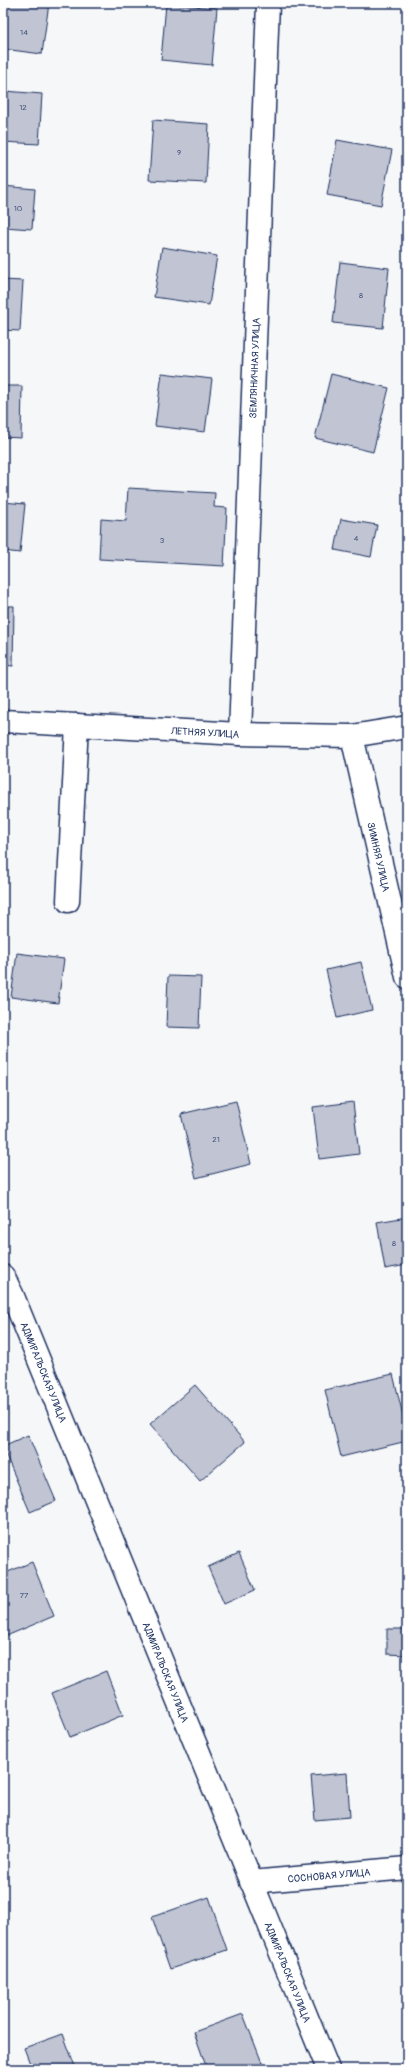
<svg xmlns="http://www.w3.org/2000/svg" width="410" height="2072" font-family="Pangolin,sans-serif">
  <rect width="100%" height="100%" fill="#f6f7f9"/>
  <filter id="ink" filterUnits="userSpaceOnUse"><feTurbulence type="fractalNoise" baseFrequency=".025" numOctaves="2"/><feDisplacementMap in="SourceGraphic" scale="8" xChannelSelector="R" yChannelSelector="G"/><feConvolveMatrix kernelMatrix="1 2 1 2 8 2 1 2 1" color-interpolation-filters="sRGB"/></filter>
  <g filter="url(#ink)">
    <g fill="#c0c4d3" stroke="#1b2f5e">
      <path d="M5,3h44l-7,51 -39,-5z"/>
      <path d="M166,4l51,4 -5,57 -51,-5z"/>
      <path d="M5,91l37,3 -3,50 -36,-2z"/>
      <path d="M153,120l56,4 -3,59 -57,-3z"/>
      <path d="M337,140l55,10 -11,55 -54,-10z"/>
      <path d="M3,186l32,3 -3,40 -29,-2z"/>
      <path d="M162,247l55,9 -8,49 -55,-8z"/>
      <path d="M340,262l49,6 -6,60 -50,-5z"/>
      <path d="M3,280l20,1 -3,50 -17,-1z"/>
      <path d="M162,373l50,6 -7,53 -50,-6z"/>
      <path d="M331,374l58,14 -16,64 -58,-14z"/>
      <path d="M3,386h19l-1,52 -18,-1z"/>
      <path d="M128,488l87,5 -1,14 13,1 -3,58 -125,-7 2,-40 25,2z"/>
      <path d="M3,502l22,2 -5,49 -17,-2z"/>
      <path d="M341,519l36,6 -6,32 -36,-7z"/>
      <path d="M3,606h11l-1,60 -10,-1z"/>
      <path d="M17,953l47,6 -6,44 -47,-6z"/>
      <path d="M361,962l11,48 -35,8 -11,-48z"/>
      <path d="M168,976l33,1 -2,51 -33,-1z"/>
      <path d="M236,1101l15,63 -55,14 -15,-64z"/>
      <path d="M353,1102l6,52 -40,5 -6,-52z"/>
      <path d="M407,1217v48l-22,4 -8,-47z"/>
      <path d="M393,1374l14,58v9l-66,16 -16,-67z"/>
      <path d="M195,1385l50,57 -45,39 -50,-57z"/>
      <path d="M28,1435l28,66 -26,11 -27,-64v-2z"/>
      <path d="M239,1553l16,37 -31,14 -16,-37z"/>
      <path d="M32,1562l22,54 -50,21 -1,-63z"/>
      <path d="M387,1629h20v26l-20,-1z"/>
      <path d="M106,1671l17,44 -53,22 -18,-44z"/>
      <path d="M347,1773l3,44 -35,3 -4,-44z"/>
      <path d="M209,1897l18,53 -57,19 -18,-52z"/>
      <path d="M243,2014l21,54 -57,1 -13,-37z"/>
      <path d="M63,2034l13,35h-44l-8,-21z"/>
    </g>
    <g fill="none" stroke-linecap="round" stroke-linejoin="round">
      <defs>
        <g id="minor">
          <path d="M3,721l237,13 112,2 55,-9"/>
          <path d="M240,734l28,-731"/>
          <path d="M352,736l55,241"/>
          <path d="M68,901l9,-176"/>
          <path d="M3,1276l9,18 316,775"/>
          <path d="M251,1882l156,-14"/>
        </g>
      </defs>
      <use href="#minor" stroke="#1b2f5e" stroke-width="25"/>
      <use href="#minor" stroke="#fff" stroke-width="22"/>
    </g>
  </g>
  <g text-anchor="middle" stroke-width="3" stroke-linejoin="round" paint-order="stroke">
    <g font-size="8" fill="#44547b">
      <text x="24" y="35">14</text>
      <text x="23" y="110">12</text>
      <text x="179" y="155">9</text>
      <text x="18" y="211">10</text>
      <text x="361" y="298">8</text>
      <text x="356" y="541">4</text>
      <text x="162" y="543">3</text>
      <text x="216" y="1142">21</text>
      <text x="394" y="1246">8</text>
      <text x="24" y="1598">77</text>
    </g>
    <g font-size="10" fill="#1b2f5e" stroke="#fff">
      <text transform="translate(254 368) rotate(-88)" y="4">ЗЕМЛЯНИЧНАЯ УЛИЦА</text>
      <text transform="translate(205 732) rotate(3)" y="4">ЛЕТНЯЯ УЛИЦА</text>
      <text transform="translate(379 857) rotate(77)" y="4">ЗИМНЯЯ УЛИЦА</text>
      <text transform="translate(44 1372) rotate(68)" y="4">АДМИРАЛЬСКАЯ УЛИЦА</text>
      <text transform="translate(166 1672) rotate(68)" y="4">АДМИРАЛЬСКАЯ УЛИЦА</text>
      <text transform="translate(329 1875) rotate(-5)" y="4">СОСНОВАЯ УЛИЦА</text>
      <text transform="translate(288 1972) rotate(68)" y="4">АДМИРАЛЬСКАЯ УЛИЦА</text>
    </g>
  </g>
  <rect width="410" height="2072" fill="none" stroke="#fff" stroke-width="16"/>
  <rect x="8" y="8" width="394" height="2056" fill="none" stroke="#1b2f5e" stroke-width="1.5" filter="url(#ink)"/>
</svg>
